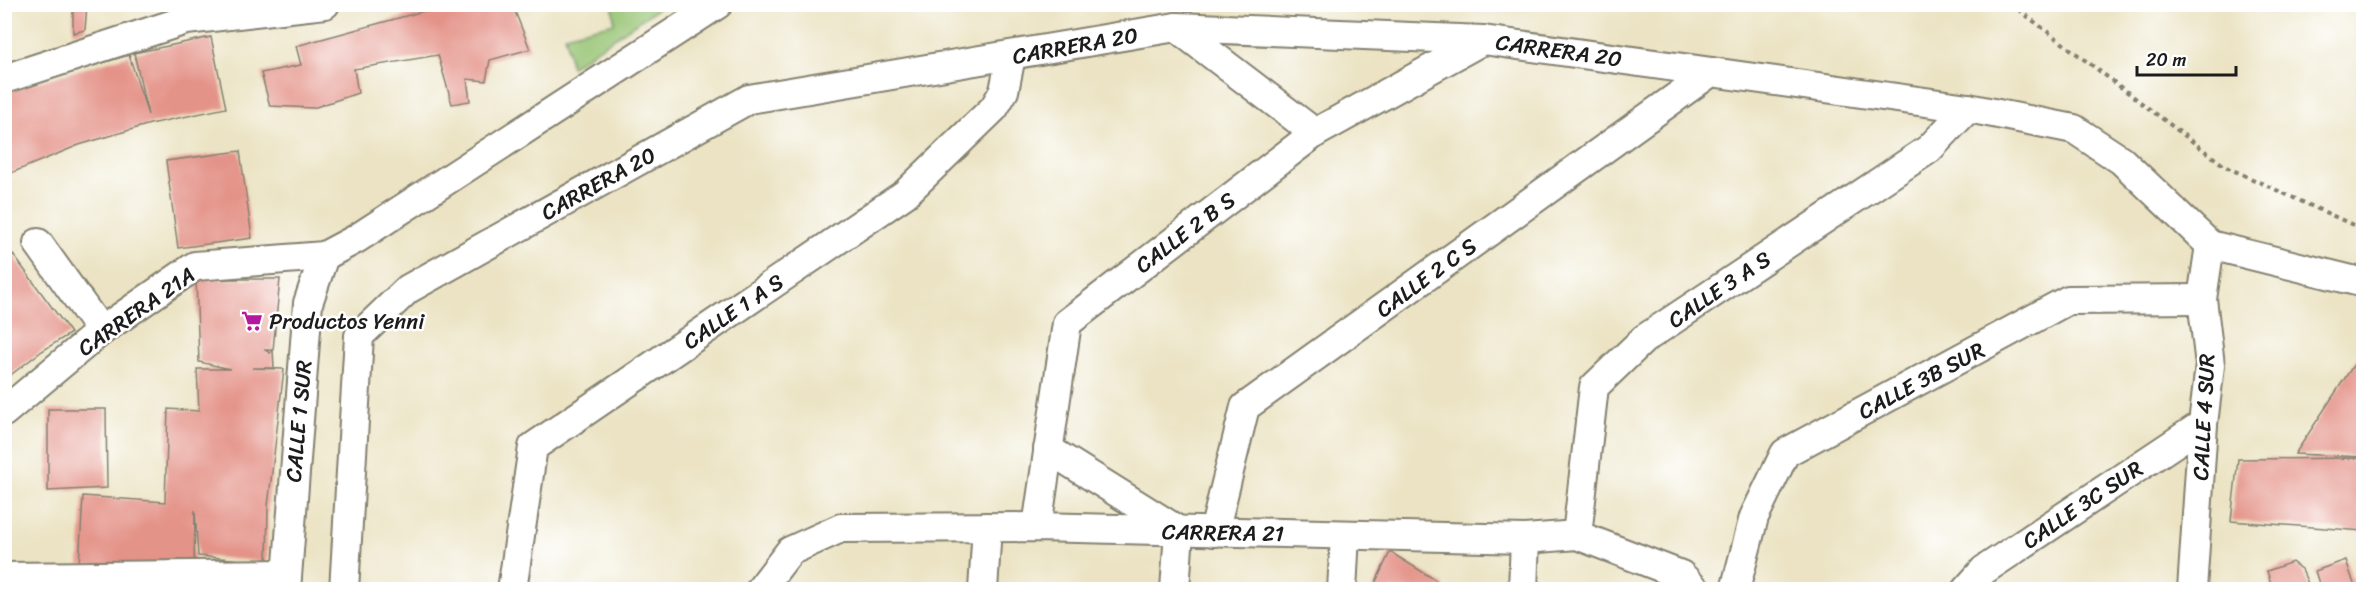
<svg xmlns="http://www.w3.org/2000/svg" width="2368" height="594" font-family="Sriracha,sans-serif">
  <rect width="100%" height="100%" fill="#fff"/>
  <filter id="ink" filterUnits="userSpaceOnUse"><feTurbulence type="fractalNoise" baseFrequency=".0167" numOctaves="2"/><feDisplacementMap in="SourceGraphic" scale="12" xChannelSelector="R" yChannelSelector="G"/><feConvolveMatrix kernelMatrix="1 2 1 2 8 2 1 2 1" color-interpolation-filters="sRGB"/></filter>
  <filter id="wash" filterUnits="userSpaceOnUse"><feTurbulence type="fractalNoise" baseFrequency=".008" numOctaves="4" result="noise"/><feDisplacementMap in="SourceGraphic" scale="24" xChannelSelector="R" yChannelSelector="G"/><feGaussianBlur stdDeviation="1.35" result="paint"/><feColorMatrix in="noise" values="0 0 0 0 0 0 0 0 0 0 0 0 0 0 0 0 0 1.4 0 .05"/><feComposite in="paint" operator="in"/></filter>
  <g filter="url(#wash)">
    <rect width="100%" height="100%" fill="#ebe3c3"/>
    <path fill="#95c372" stroke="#587047" stroke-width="1.5" d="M613,5h50l-92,62 -6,-32 49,-12z"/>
    <g id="blocks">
      <g fill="#e49388">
        <path d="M73,4h14l-2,26 -12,3z"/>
        <path d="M464,4h48l18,45 -40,11 -4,21 -19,-2 3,22 -18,3 -14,-49 -84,14 4,24 -45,15 -43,-2 -9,-33 40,-8 -5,-19 128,-35z"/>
        <path d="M211,37l15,71 -76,16 -71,21 -75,31v-84l125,-37 19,60 -14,-62z"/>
        <path d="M240,151l12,87 -74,10 -12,-87z"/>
        <path d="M9,249l62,84 -29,18 -38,29v-126z"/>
        <path d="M196,279h84l-7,71h-8l5,3 3,-3 1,18h-22l32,1 -16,137 -1,56 -69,-6 -3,-46 -1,56 -115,-1 4,-69 82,6 3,-93 31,2 -2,-42h33l-31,-7z"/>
        <path d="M2364,349v108l-69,-3z"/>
        <path d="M48,409h58l1,79 -59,3z"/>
        <path d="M2364,458v73l-133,-10 7,-62z"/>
        <path d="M1390,552l54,33 -2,5h-70z"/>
        <path d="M2346,560l10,30h-35l-6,-19z"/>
        <path d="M2292,562l10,8 9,20h-38l-6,-19z"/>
      </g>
    </g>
  </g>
  <g filter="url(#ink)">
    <use href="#blocks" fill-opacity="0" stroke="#848070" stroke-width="1.5"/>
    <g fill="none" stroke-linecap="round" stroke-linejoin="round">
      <defs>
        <g id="street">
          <path d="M1176,27l139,106"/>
          <path d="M4,79l182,-59 139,-16"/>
          <path d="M38,243l63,88"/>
          <path d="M4,412l97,-81 94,-65 129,-10 32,-17 362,-235"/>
          <path d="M1048,449l131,82 -4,59"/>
          <path d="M1037,527l30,-204 248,-190 168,-93"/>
          <path d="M1214,532l31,-125 466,-335"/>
          <path d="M1577,535l17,-148 50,-48 285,-190 39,-41"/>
          <path d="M4,577l282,-3"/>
          <path d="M286,590l22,-287 16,-47"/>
          <path d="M344,590l15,-254 49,-47 341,-190 427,-72 307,13 485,68 106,21 47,31 89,85 154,38"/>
          <path d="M512,590l21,-143 372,-253 89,-86 10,-17 7,-35"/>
          <path d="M760,590l30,-39 51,-23 196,-1 488,12 52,-4 104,40 15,15"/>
          <path d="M983,590l4,-63"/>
          <path d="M1342,590l3,-55"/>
          <path d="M1523,590l2,-51"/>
          <path d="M1735,590l19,-73 31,-64 283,-153 134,-1"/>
          <path d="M1966,590l18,-20 219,-146"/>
          <path d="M2192,590l11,-166 7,-59 -8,-66 8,-54"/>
        </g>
      </defs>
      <use href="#street" stroke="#848070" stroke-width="32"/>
      <path stroke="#848070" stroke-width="4" stroke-dasharray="4.5 4.5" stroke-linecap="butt" d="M2011,4l215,163 138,63"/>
      <use href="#street" stroke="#fff" stroke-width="28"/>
    </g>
  </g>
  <defs>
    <symbol id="supermarket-bare" viewBox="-9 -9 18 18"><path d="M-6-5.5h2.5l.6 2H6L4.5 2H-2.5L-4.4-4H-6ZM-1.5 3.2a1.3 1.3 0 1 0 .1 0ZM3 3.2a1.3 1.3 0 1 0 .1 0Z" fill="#b5179e" stroke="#fff" stroke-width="2.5" paint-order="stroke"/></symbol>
  </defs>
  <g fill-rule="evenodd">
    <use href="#supermarket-bare" x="237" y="306" width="30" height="30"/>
  </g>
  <g text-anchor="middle" stroke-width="5" stroke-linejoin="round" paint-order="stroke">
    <g font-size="22" fill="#1c1c1c" stroke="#fff">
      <text transform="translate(1075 45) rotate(-10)" y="8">CARRERA 20</text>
      <text transform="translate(1559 50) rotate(8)" y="8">CARRERA 20</text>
      <text transform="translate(598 183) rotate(-29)" y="8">CARRERA 20</text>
      <text transform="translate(1185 232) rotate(-37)" y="8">CALLE 2 B S</text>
      <text transform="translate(1426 277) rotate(-36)" y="8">CALLE 2 C S</text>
      <text transform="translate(1719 289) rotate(-34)" y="8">CALLE 3 A S</text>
      <text transform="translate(136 311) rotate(-35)" y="8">CARRERA 21A</text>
      <text transform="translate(733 311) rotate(-34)" y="8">CALLE 1 A S</text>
      <text transform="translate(1921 380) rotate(-28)" y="8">CALLE 3B SUR</text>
      <text transform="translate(2203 417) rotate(-87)" y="8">CALLE 4 SUR</text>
      <text transform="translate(298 421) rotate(-85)" y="8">CALLE 1 SUR</text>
      <text transform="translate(2082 504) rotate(-34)" y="8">CALLE 3C SUR</text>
      <text transform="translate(1223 532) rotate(1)" y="8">CARRERA 21</text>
    </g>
    <g font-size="22" fill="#1c1c1c" stroke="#fff" text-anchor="start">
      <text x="269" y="329">Productos Yenni</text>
    </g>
  </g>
  <rect width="2368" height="594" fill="none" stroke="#fff" stroke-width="24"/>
  <path d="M2137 66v9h99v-9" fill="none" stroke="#1c1c1c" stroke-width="3"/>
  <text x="2146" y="66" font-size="18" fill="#1c1c1c" stroke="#ffffff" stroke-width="4.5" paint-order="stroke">20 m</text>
</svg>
